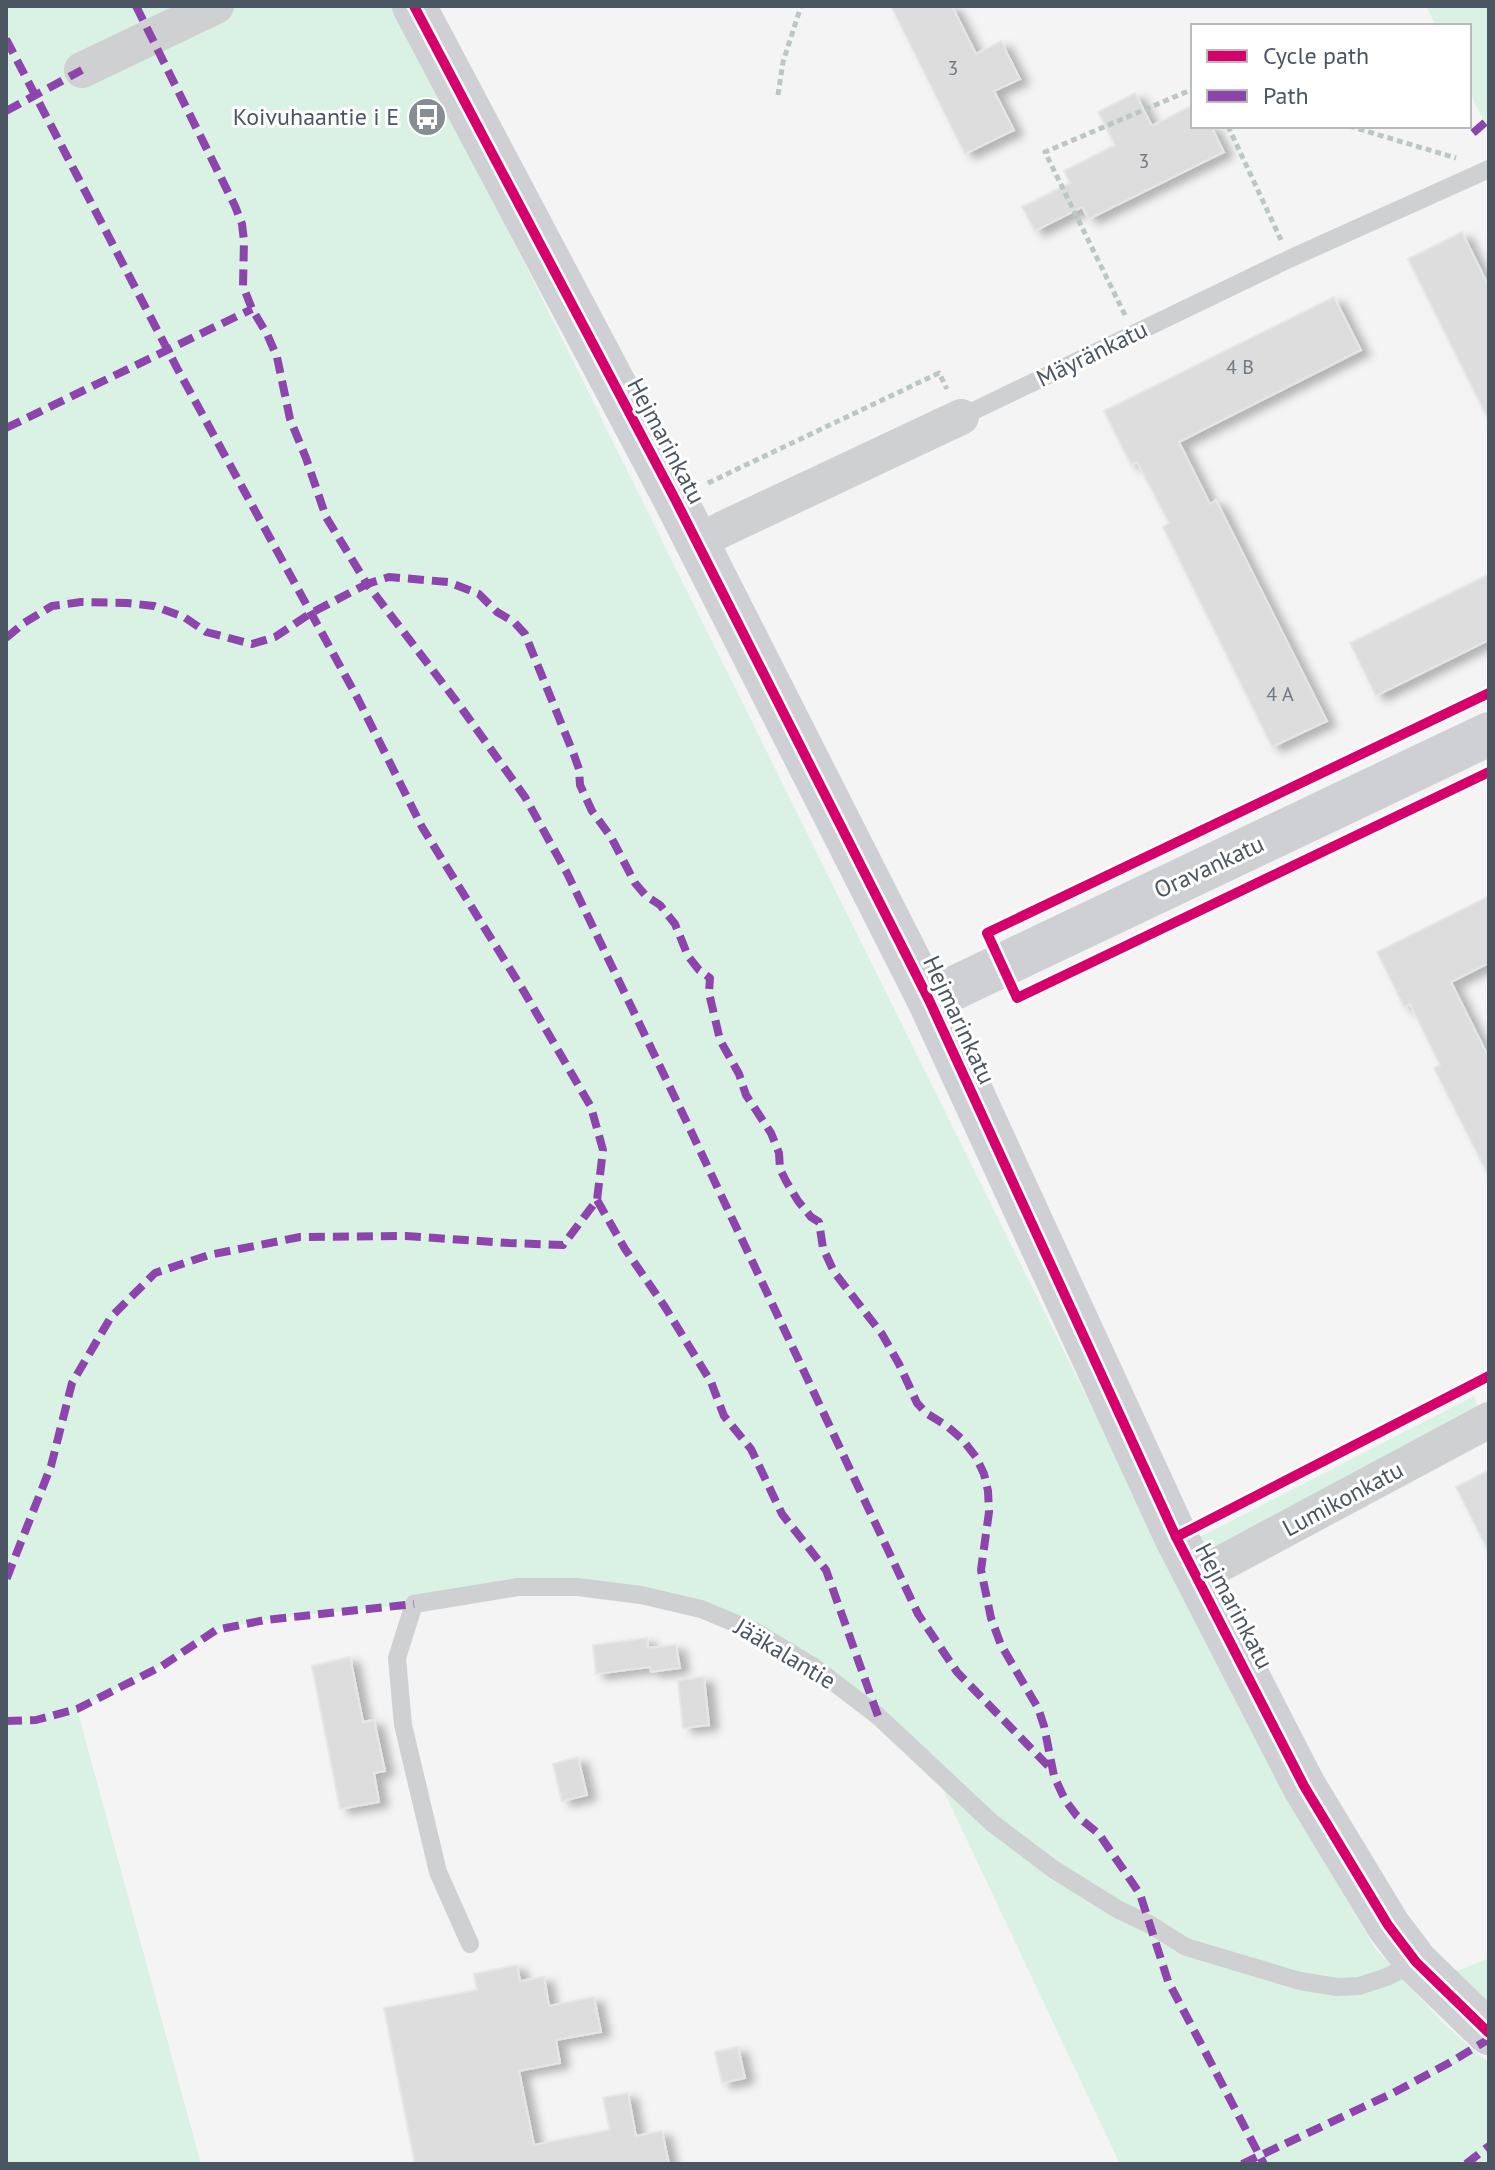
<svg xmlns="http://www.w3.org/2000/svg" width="1495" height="2170" font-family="'PT Sans',sans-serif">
  <defs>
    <filter id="shadow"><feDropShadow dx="9" dy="5" stdDeviation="4" flood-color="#0004"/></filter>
  </defs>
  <rect width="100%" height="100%" fill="#f4f4f4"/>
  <g fill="#d9f2e3">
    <path d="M6,6h391l873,1761 104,180 72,79 43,37v101h-369l-188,-398 -178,-135 -177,-44 -271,28 -41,5 -49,10 -54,36 -85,43 124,455h-195z"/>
    <path d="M1426,6h63v126l-20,-42v-64h-33z"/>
    <path d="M1474,1396l6,17 -274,145 -10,-19z"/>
    <path d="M1489,1958v75l-36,-60z"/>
  </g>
  <g fill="#ddddde" stroke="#e5e6e7" stroke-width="2" filter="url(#shadow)">
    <path d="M891,6h61l24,48 25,-13 19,38 -26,12 20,39 -49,24z"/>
    <path d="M1135,93l17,33 41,-21v21h18l13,26 -135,67 -7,-12 -47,24 -13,-24 48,-24 -6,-12 51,-26 -17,-33z"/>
    <path d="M1462,232l27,55v134l-81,-162z"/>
    <path d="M1334,297l27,53 -182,92 31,62 6,-4 111,221 -55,26 -109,-220 6,-4 -32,-61 -6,3 -27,-54z"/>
    <path d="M1489,574v66l-113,56 -26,-53z"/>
    <path d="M1489,896v67l-38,19 38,76v119l-55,-109 6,-3 -30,-61 -6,3 -27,-55z"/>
    <path d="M1489,1470v83l-33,-66z"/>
    <path d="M647,1638l1,10 28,-3 4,23 -29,4 -1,-5 -54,7 -3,-29z"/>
    <path d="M350,1657l13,65 11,-2 11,51 -11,2 5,29 -39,7 -28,-143z"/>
    <path d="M704,1677l5,48 -26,3 -5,-48z"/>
    <path d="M578,1757l9,38 -25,6 -9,-37z"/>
    <path d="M517,1965l3,16 24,-4 5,29 45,-9 7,35 -45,8 4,23 -41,8 15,74 76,-15 -7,-32 25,-5 8,43 26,-5 7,33h-254l-31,-156 93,-18 -3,-16z"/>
    <path d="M738,2047l7,31 -23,5 -7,-31z"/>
  </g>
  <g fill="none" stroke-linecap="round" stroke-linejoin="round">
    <g stroke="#bcc7c4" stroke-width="5" stroke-dasharray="6 4" stroke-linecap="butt">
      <path d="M778,95l5,-33 18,-56"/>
      <path d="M1228,126l53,114"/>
      <path d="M1349,126l107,32"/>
      <path d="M1125,315l-80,-163 148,-63"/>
      <path d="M708,483l231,-110 8,16"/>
    </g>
    <g stroke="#ced0d2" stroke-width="18">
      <path d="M961,417l328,-158 200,-90"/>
      <path d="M470,1944l-32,-72 -35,-147 -6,-67 17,-54 104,-17h59l64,8 60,14 53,22 60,36 64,49 113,106 62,47 66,41 32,15 35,22 114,34 37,6 22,-1 28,-9 29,-15"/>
    </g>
    <g stroke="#ced0d2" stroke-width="36">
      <path d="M82,70l134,-64"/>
      <path d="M697,543l26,-14 238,-112"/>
      <path d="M1196,1577l293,-157"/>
    </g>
    <g stroke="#ced0d4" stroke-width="44">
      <path d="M414,6l261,493 254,501 247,537 128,249 84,139 28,37 73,71"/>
      <path d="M929,1000l560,-266"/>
    </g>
    <g stroke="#8e44ad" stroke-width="8" stroke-dasharray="16 8" stroke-linecap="butt">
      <path d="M136,6l99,200 7,18 2,17 -1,45 9,23 15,25 10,23 13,62 16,39 20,59 41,67 22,-7 59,5 31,12 18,18 17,10 11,12 49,121 5,14 1,16 12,26 19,26 24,46 11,13 14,9 15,19 13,32 11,14 11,8 -1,15 11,47 19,34 7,21 25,38 8,20 1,16 6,12 12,20 13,16 8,5 4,26 11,24 48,62 17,30 18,39 9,10 21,13 15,13 14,18 8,17 4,17 1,21 -8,58 10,48 10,27 37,63 6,18 10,50 11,24 12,16 22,18 41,60 28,87 96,183"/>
      <path d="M6,39l171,329 181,331 64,128 101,163 68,117 12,43 -6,50 -34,45 -54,-2 -103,-7 -106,1 -91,18 -54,18 -44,44 -39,66 -21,83 -45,114"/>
      <path d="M6,111l76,-41"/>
      <path d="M1473,133l16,-14"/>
      <path d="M6,428l246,-119"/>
      <path d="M6,638l18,-15 28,-17 29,-4 46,1 27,3 30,11 22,15 46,12 23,-7 36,-24 56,-29 93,122 65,91 42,76 123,256 228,485 39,58 95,98"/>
      <path d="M597,1200l28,49 40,58 46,75 13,34 27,33 31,65 44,56 52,146"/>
      <path d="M6,1721l30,-1 41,-11 85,-43 54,-36 49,-10 149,-16"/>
      <path d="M1242,2164l151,-71 56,-30 40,-24"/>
      <path d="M1466,2164l23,-18"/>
    </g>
    <defs>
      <g id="cycleway">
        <path d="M414,6l261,493 254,501 247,537 128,249 84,139 28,37 73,71"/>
        <path d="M1489,693l-502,240 30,65 472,-226"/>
        <path d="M1176,1537l313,-161"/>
      </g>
    </defs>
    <use href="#cycleway" stroke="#fff" stroke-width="15"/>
    <use href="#cycleway" stroke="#d6006c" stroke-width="10"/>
  </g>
  <defs>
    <symbol id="bus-disc" viewBox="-11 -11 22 22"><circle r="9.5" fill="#868d94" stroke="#fff"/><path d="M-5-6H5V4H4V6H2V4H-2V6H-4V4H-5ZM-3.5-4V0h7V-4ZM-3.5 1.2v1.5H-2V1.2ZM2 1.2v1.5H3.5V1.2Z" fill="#fff"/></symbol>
  </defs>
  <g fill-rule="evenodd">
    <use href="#bus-disc" x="405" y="95" width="44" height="44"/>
  </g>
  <g text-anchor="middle" stroke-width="6" stroke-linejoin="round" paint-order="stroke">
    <g font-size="20" fill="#707881">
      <text x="953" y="75">3</text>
      <text x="1144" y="168">3</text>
      <text x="1240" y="374">4 B</text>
      <text x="1280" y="701">4 A</text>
    </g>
    <g font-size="24" fill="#4a5661" stroke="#fff" text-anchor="end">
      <text x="399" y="125">Koivuhaantie i E</text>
    </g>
    <g font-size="24" fill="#4a5661" stroke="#fff">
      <text transform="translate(1092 354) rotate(-26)" y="8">Mäyränkatu</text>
      <text transform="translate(666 441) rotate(62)" y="8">Hejmarinkatu</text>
      <text transform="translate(1209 867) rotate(-25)" y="8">Oravankatu</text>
      <text transform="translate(959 1020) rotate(65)" y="8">Hejmarinkatu</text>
      <text transform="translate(1343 1499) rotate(-28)" y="8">Lumikonkatu</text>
      <text transform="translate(1234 1606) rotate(62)" y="8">Hejmarinkatu</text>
      <text transform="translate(785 1654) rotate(31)" y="8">Jääkalantie</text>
    </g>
  </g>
  <rect width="1495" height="2170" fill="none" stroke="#4a5661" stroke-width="16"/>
  <rect x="1191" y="24" width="280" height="104" fill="#ffffff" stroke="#b7bbc0" stroke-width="2"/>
  <rect x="1207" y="50" width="40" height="12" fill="#d6006c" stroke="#b7bbc0" stroke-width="2"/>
  <text x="1263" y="64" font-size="24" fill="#4a5661">Cycle path</text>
  <rect x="1207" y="90" width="40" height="12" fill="#8e44ad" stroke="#b7bbc0" stroke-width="2"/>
  <text x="1263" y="104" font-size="24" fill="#4a5661">Path</text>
</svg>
